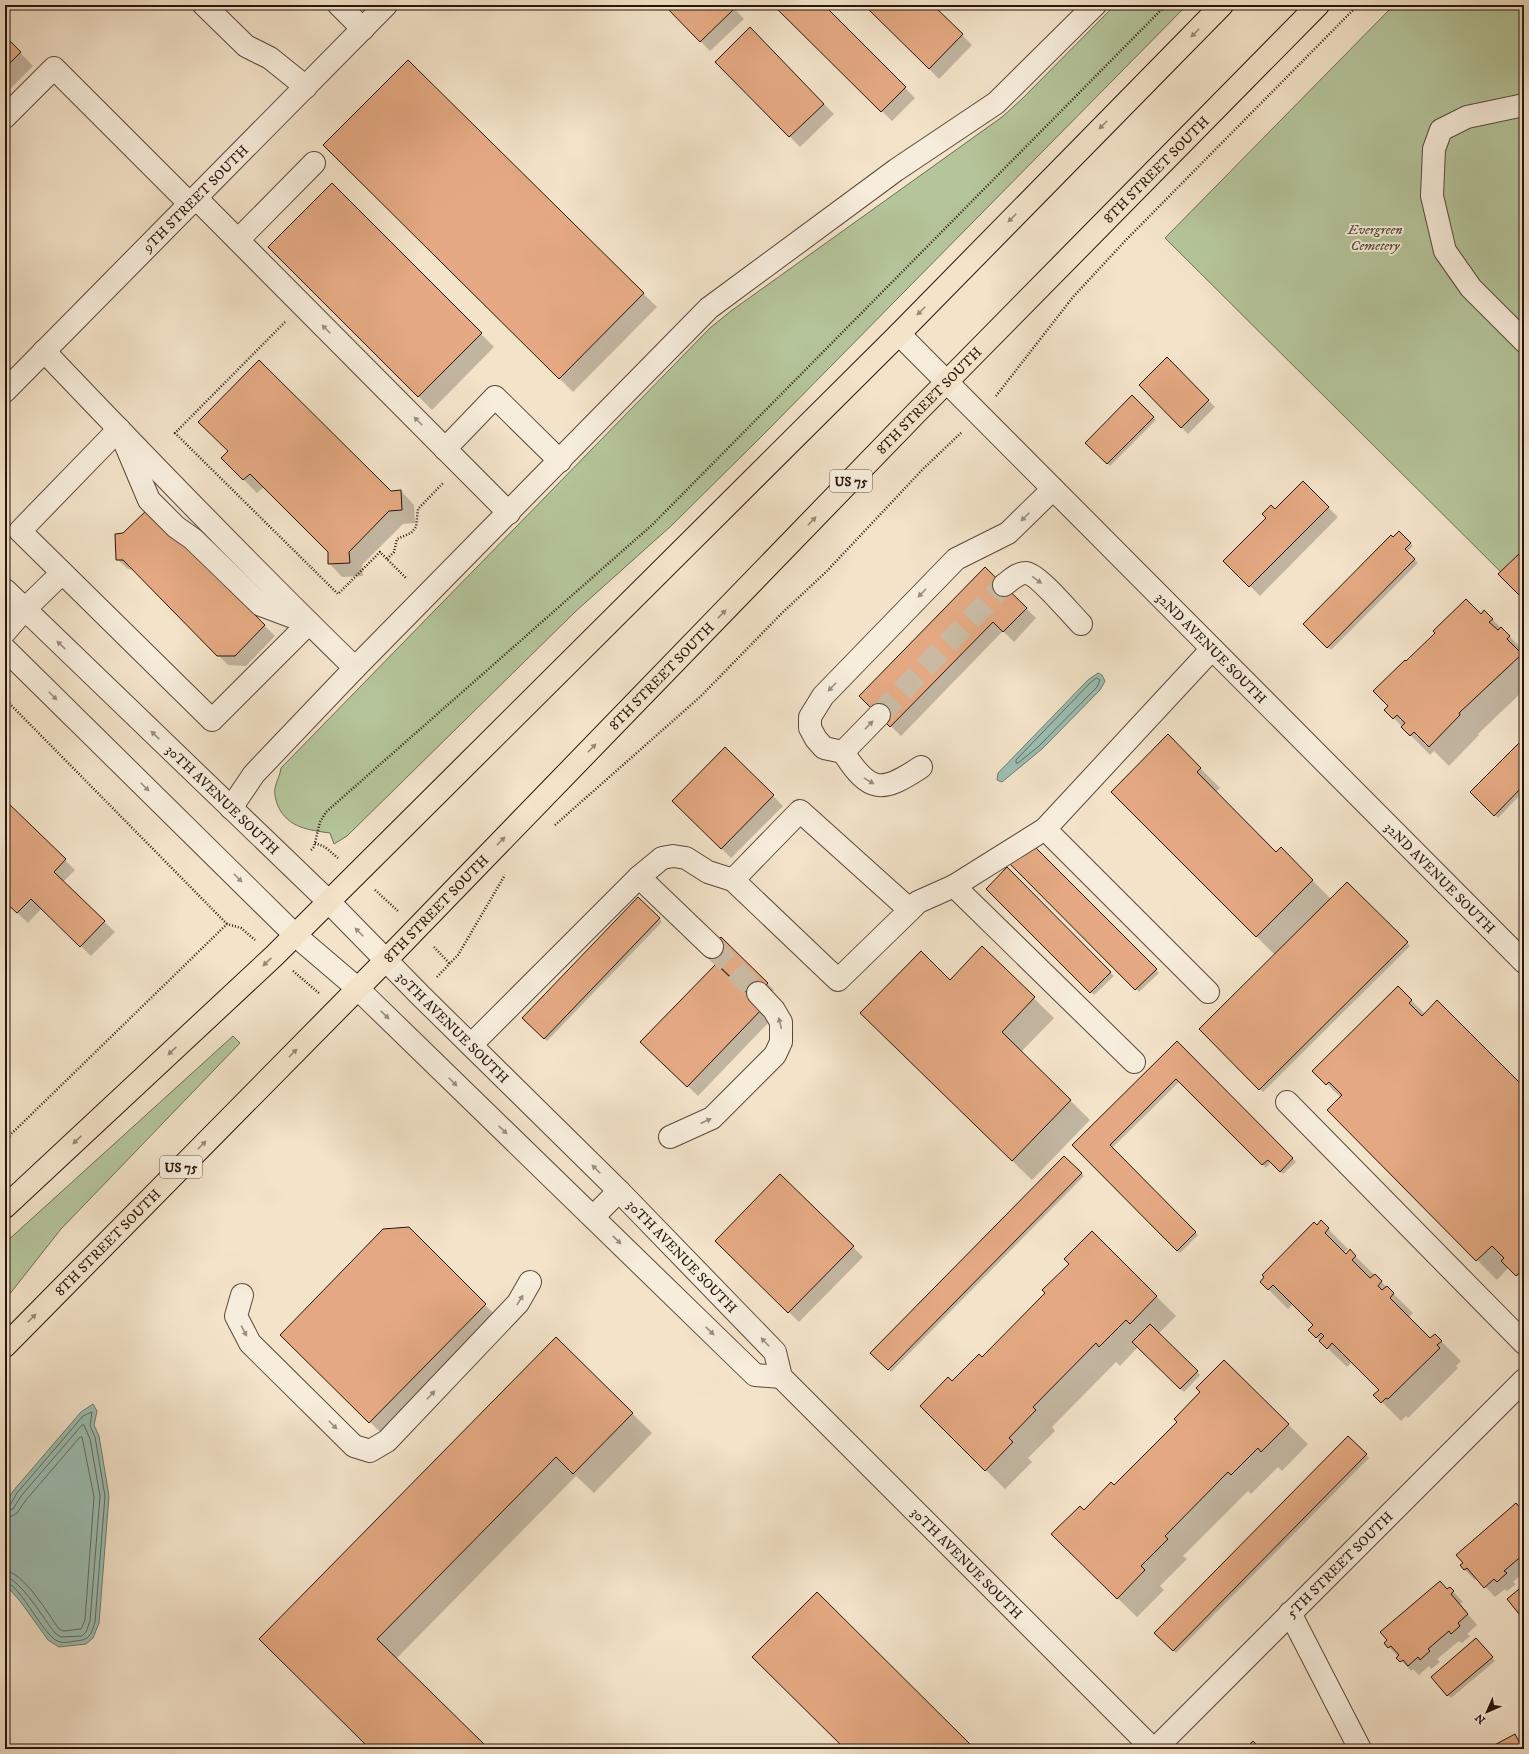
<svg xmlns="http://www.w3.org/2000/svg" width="1529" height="1754" font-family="'IM FELL DW Pica',serif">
  <rect width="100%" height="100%" fill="#f3e3c9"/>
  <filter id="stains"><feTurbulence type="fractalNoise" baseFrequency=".005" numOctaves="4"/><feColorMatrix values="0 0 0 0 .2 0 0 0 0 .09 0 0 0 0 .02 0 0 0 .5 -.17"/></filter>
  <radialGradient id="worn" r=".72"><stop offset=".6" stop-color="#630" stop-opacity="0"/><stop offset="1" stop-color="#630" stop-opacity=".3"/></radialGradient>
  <g fill="#b5c59b" stroke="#6e6d54">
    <path d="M1115,5h72l-427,433 -89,88 -95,85 -229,225 -13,8 -4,-11c-21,-3 -42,-5 -52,-27 -2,-5 -4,-11 -3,-18 1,-6 5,-12 6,-20l429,-440 21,-17 271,-194 21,-19z"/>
    <path d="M1394,5h130v590l-359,-357z"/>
    <path d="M233,1036l7,7 -179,186 -56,71v-57z"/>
  </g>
  <g fill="#9cbeb2" stroke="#6e7a70">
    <path d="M1098,673l4,2 3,6 -5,9 -58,59 -40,33 -5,-2 1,-7 90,-93z"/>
    <path d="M93,1404l4,7 -3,14 5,11 10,60 -10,127 -6,15 -7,6 -27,3 -11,-7 -28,-39 -15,-17v-79l8,-14 68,-79z"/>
  </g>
  <g fill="#0003">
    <path d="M665,5h66l13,14 -34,32z"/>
    <path d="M775,5h48l92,93 -23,23z"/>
    <path d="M866,5h66l40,40 -33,34z"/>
    <path d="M750,29l84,85 -34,33 -83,-85z"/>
    <path d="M5,37l28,29 -28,28z"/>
    <path d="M408,61l249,246 -84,85 -249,-247z"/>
    <path d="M332,185l162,162 -62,63 -163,-163z"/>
    <path d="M1167,359l48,48 -27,27 -48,-49z"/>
    <path d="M1132,397l24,23 -46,46 -23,-23z"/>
    <path d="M235,471l156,21 10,-1 13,14 1,18 -12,1 -41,41 1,11 -21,1 -13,-14v-11l-65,-65 -7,6z"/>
    <path d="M1303,483l35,34 -78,79 -35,-35z"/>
    <path d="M148,511l127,125 -29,30 -18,-1 -94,-95 -6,-1 -11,-10 6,-25z"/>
    <path d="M1399,532l14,14 -6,6 11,11 -87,87 -27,-26z"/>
    <path d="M985,568l51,50 -22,24 -11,-11 -102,105 -41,-40z"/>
    <path d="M1484,611l40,40v39l-46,44 1,1 -30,31 -15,-15 -4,4 -44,-45 4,-4 16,-43z"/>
    <path d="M1168,736l52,52 -4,4 60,61 5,-4 50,50 16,-16 63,63 -147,146 -62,-63 74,-74 -163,-163z"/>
    <path d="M1524,739v52l-26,27 -26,-26z"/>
    <path d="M725,749l58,57 -52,52 -57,-57z"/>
    <path d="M5,802l70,68 -12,12 52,50 -24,24 -49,-48 -14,15 -23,-22z"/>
    <path d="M1031,845l128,128 -20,19 -127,-128z"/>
    <path d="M1007,869l107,107 -20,19 -107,-106z"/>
    <path d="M639,899l23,23 -115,119 -23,-23z"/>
    <path d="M721,938l53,52 -15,16 13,13 -74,77 -56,-54 85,-69z"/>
    <path d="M982,948l72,70 -33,34 69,68 -58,60 -151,-147 69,-52z"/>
    <path d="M1398,987l27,27 99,75v193l-15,-15 -12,13 -169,-170 13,-12 -27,-27z"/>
    <path d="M1177,1042l119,120 -13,12 -12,-12 -5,6 -86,-87 -68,67 86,87 -18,18 -107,-108z"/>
    <path d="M1064,1157l20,19 -193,196 -19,-19z"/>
    <path d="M780,1175l83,82 -64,65 -82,-81z"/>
    <path d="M1321,1222l27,27 -4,4 2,2 4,-4 63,62 -5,5 22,22 5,-5 26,26 -5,5 2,2 -50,50 -2,-2 -5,5 -26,-26 5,-5 -28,-28 -5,5 -38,-37 5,-5 -21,-21 -5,5 -27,-27z"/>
    <path d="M408,1228l87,87 -115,117 -99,-97z"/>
    <path d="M1092,1233l84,83 -18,18 42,41 -16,17 -46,-45 -18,19 -4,-4 -64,65 3,4 -27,27 4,4 -27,27 -84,-83 61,-47 65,-66z"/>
    <path d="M556,1338l96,95 -58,60 -18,-17 -180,183 91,90h-116l-111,-110z"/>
    <path d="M1224,1361l84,83 -26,27 -4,-4 -27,27 -3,-3 -65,65 4,3 -27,27 4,4 -27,27 -65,-63 12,-43 30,-24 64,-65z"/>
    <path d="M1348,1437l21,21 -193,195 -21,-20z"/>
    <path d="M1524,1512v60l-11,10 3,2 -9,7 -2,-2 -10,8 -18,-19 -2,2 -14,-14z"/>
    <path d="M1450,1588l13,14 -3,2 17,21 -10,9 3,2 -8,7 -3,-2 -22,18 3,3 -9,7 -2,-3 -10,9 -6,-6 -2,2 -22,-24z"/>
    <path d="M1479,1643l16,18 -44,37 -3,-3z"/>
    <path d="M1514,1735l10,10v4h-34z"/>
  </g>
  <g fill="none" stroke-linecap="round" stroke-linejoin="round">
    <g stroke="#626a60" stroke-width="1">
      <path d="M1097,678l3,2 -3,7 -58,59 -21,17h-2v-3l74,-77z"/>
      <path d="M5,1506l5,-1 7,-12 66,-77 9,-4 -2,14 5,11 10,59 -10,126c-4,13 -5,18 -20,19 -4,1 -11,2 -15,1 -16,-3 -39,-58 -55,-60"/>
      <path d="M5,1511l8,-2 8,-13 61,-71h2l6,14 10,57 -10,125 -4,11 -4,4 -21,1 -6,-4c-10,-12 -35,-55 -50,-56"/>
      <path d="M5,1517l7,-1 5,-3 9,-13 54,-63h2l12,60 -9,123 -4,9 -18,2 -4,-2c-11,-15 -35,-57 -54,-58"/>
    </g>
  </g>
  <g fill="#e4a982" stroke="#28150d">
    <path d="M664,5h68l3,3 -35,34z"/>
    <path d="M773,5h51l82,82 -25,25z"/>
    <path d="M864,5h69l30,29 -34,35z"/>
    <path d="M750,27l74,77 -35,33 -74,-75z"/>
    <path d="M5,36l16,16 -16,16z"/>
    <path d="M408,60l236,233 -85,86 -236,-234z"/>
    <path d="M332,183l150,150 -64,64 -150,-150z"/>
    <path d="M1167,357l42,43 -28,28 -42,-43z"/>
    <path d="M259,360l132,131 10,-1 1,20 -13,1 -40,41 1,11 -22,1v-12l-78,-78 -7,6 -22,-22 7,-7 -30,-29z"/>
    <path d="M1132,395l22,22 -47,47 -22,-21z"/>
    <path d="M1303,481l26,26 -80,80 -26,-26 43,-43 -4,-4 9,-9 4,4z"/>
    <path d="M148,509l117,116 -30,31h-18l-94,-96h-7l-1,-26 8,-1z"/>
    <path d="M1399,531l12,12 -6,6 10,10 -88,89 -24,-24 88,-89 2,2z"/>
    <path d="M1520,553l4,3v44l-26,-26z"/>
    <path d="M985,567l42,41 -24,24 -10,-10 -103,105 -31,-31z"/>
    <path d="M1466,599l15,15 3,-4 9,9 -4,3 9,8 3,-3 9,9 -3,3 15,15 -63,59 1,2 -31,32 -15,-15 -4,4 -9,-9 4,-4 -8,-8 -4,4 -9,-9 4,-4 -15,-15 32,-31 1,1 29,-28 -2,-2z"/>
    <path d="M1168,734l33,34 -4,4 79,80 5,-5 32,33 -57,57 -145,-145z"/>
    <path d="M1524,738v47l-30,31 -24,-24z"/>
    <path d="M725,747l49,48 -53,54 -49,-48z"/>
    <path d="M5,800l61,59 -12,13 51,49 -25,26 -49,-48 -14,14 -12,-11z"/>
    <path d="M1031,843l126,126 -22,21 -125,-126z"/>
    <path d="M1007,867l104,105 -21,21 -104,-104z"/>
    <path d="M1347,882l61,60 -149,148 -60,-61z"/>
    <path d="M638,897l22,21 -116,121 -22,-21z"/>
    <path d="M721,937l47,46 -15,16 -47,-46z"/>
    <path d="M982,946l53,51 -33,35 69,68 -59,61 -152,-148 61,-62 29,29z"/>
    <path d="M716,964l47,44 -76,79 -47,-45z"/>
    <path d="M1398,986l14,14 -3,3 13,13 15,-16 87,87v181l-8,8 -15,-15 3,-3 -12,-12 -16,15 -149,-151 15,-15 -13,-13 -3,3 -14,-14z"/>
    <path d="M1177,1041l116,117 -13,14 -12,-12 -6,5 -86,-86 -66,66 86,87 -19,19 -105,-106z"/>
    <path d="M1064,1156l18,17 -194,197 -18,-17z"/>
    <path d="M780,1174l74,72 -66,67 -73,-72z"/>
    <path d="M1321,1220l8,8 -4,5 21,21 4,-5 6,7 -4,4 18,18 5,-4 7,7 -4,5 4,4 5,-4 7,7 -4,5 40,40 5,-4 7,7 -5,4 3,3 -52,51 -2,-1 -5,5 -8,-8 6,-5 -47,-47 -5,6 -8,-8 5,-5 -3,-3 -5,5 -8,-8 5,-5 -40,-40 -5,5 -8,-8 4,-5 -2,-2 52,-53 3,3z"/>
    <path d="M409,1227l77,77 -117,119 -89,-88 103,-106z"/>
    <path d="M1092,1231l65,65 -27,28 -4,-4 -27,27 -3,-4 -63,64 3,3 -27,28 4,4 -28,29 -65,-65 28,-29 4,4 27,-27 3,3 63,-64 -3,-3 27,-26 -5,-5z"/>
    <path d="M1150,1324l48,47 -18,18 -48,-47z"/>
    <path d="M556,1337l77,76 -60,61 -17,-17 -179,182 112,110h-119l-111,-110z"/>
    <path d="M1224,1360l65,64 -28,28 -3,-4 -27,27 -3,-3 -63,64 3,3 -27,27 4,4 -28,29 -66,-65 29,-28 4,4 27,-28 3,3 63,-63 -3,-3 26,-27 -4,-4z"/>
    <path d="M1348,1436l19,18 -194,197 -19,-18z"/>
    <path d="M1516,1503l7,8h1v43l-20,17 3,2 -10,9 -3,-3 -10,9 -17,-20 -3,2 -4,-5 3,-2 -7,-8z"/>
    <path d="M1440,1581l7,8 3,-2 4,4 -3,3 17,20 -10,9 2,3 -9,8 -2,-3 -21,18 2,2 -10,9 -2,-3 -10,9 -5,-6 -3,2 -4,-4 3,-3 -8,-9 -3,2 -4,-5 3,-3 -7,-8z"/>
    <path d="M1524,1585v33l-1,1 -16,-20z"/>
    <path d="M817,1592l158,157h-130l-93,-92z"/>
    <path d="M1476,1638l17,19 -46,39 -16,-19z"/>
    <path d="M1515,1734l8,15h-36z"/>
    <path d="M1253,1741l8,8h-16z"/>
  </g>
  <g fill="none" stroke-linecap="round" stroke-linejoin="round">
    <g stroke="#cabaa3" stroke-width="22" stroke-dasharray="22 11" stroke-linecap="butt">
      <path d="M879,715l125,-130"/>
      <path d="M712,947l46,46"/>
    </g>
    <defs>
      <g id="minor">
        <path d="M204,5l42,41 24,12 36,29"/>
        <path d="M339,5l24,24"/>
        <path d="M1524,105l-57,12 -26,13 -7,19 -2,47 13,55 26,37 53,53"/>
        <path d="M5,117l49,-49 136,136"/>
        <path d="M196,198l313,315"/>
        <path d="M238,240l76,-77"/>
        <path id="s1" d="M899,334l625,628"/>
        <path d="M44,351c102,107 205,214 311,317"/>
        <path id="s2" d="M5,391l381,-386"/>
        <path d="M119,429l30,71 27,27 17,12 68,66 48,18 -97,97 -192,-189z"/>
        <path d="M445,449l50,-52 65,64"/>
        <path d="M1004,585c7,-5 13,-12 22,-12 12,1 45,41 55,51"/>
        <path id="s3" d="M5,590l323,311 92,94 199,196 156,161 6,25 372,372"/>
        <path d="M5,632l19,-22 38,-37"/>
        <path d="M5,649l290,286 62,53 398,387 26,2"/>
        <path d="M879,715l-36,37 -19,-4 -8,-9 -6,-11v-11l13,-21 133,-137 52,-26 45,-44"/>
        <path d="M843,752c27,42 39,41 78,15"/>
        <path d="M231,808l23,-34 101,-106 354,-360 187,-138 100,-67 99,-98"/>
        <path d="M1045,829l163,163"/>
        <path d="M639,877l23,-19 11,-2 13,2 22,14 25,8"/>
        <path d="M954,886l180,176"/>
        <path d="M910,910l-110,-99 -67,69 105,100 72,-70 8,-8 36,-16 91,-57 167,-180"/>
        <path d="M471,1045l168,-168 73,70"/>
        <path d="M1287,1102l237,241"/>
        <path d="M670,1137l42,-19 63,-63 6,-13v-20l-7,-12 -16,-17"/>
        <path d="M593,1217l26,-26"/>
        <path d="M242,1295l-6,21 14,27 104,103 16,5 17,-10 131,-138 12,-21"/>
        <path d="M1290,1613l70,136"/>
        <path id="s4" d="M1155,1749l369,-369"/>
      </g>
      <g id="major">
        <path d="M5,1207l269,-251 625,-622 323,-329"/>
        <path id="s5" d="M5,1346l382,-387 530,-547 401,-407"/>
      </g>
    </defs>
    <use href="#minor" stroke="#5b483c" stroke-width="24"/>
    <use href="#major" stroke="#28150d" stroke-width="24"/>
    <g stroke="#28150d" stroke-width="2.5" stroke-dasharray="1 2" stroke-linecap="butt">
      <path d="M285,322l-110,111 163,161 42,-42 27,27"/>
      <path d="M996,396l77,-99 52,-56 233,-236"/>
      <path d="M387,559l7,-7 3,-13 14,-6 5,-6 2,-18 26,-27"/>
      <path d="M5,699l222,225"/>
      <path d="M555,825l145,-128 82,-84 44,-41 97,-103 39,-37"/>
      <path d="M315,843l10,4 13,11"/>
      <path d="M311,850l3,-3 6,-25 6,-10 326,-287 514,-520"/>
      <path d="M375,890l24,22"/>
      <path d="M434,947l16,17"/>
      <path d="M293,971l27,23"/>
      <path d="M437,977l21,-22 47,-80"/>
      <path d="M5,1140l222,-216 14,4 14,12"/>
    </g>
    <use href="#minor" stroke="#f7eddc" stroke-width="22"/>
    <use href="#major" stroke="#f3e3c9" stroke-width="22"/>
  </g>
  <defs><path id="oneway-solid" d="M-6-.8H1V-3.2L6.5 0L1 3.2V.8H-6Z"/></defs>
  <g fill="#988674">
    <use href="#oneway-solid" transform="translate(1195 33) rotate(135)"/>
    <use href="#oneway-solid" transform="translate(1103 125) rotate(135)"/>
    <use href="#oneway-solid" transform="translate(1012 218) rotate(135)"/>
    <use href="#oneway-solid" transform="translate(921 311) rotate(135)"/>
    <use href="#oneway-solid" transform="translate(812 521) rotate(-46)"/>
    <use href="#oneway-solid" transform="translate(722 614) rotate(-46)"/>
    <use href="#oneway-solid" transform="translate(592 748) rotate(-46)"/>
    <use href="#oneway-solid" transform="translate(501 841) rotate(-46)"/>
    <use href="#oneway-solid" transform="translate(267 962) rotate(137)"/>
    <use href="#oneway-solid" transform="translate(172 1051) rotate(137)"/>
    <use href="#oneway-solid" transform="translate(293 1053) rotate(-45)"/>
    <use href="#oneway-solid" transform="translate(77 1140) rotate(137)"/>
    <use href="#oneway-solid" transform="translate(202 1145) rotate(-45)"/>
    <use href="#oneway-solid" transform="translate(32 1318) rotate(-45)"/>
  </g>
  <g fill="#9a8c7f">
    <use href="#oneway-solid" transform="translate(326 329) rotate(-135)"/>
    <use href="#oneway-solid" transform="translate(418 421) rotate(-135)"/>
    <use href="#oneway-solid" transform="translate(1025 517) rotate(135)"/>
    <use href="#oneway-solid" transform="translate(1037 580) rotate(36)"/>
    <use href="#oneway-solid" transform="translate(922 593) rotate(134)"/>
    <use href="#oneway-solid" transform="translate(61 645) rotate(-136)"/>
    <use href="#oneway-solid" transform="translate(832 687) rotate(134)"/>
    <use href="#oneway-solid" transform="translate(53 696) rotate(45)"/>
    <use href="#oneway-solid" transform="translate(869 725) rotate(-46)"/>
    <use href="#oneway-solid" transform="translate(155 735) rotate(-136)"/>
    <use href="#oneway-solid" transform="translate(869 781) rotate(31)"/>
    <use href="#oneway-solid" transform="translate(145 787) rotate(45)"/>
    <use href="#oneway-solid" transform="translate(238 878) rotate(45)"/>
    <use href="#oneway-solid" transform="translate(359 932) rotate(-135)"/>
    <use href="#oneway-solid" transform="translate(385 1015) rotate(44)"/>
    <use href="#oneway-solid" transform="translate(780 1023) rotate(-104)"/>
    <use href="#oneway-solid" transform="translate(453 1082) rotate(45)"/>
    <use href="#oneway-solid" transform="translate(706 1121) rotate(-25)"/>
    <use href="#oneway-solid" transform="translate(503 1130) rotate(44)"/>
    <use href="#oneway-solid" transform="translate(596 1169) rotate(-135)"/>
    <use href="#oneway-solid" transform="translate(617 1240) rotate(44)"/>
    <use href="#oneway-solid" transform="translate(520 1300) rotate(-58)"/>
    <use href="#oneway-solid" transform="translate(244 1331) rotate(62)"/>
    <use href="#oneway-solid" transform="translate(710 1331) rotate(44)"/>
    <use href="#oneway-solid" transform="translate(765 1342) rotate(-134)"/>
    <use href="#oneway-solid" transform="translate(431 1395) rotate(-46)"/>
    <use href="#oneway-solid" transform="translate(333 1425) rotate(45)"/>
  </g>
  <g text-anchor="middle" stroke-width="4" stroke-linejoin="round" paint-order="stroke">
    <g fill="#f7eddc" stroke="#66564b" stroke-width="1">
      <rect x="830" y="470" width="42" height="22" rx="3"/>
      <rect x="160" y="1156" width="42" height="22" rx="3"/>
    </g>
    <g font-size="13" font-weight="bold" fill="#28150d">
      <text x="851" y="486">US 75</text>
      <text x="181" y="1172">US 75</text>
    </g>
    <g font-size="14" fill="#28150d" stroke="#f7eddc">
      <text dy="5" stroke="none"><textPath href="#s5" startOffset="1646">8TH STREET SOUTH</textPath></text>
      <text dy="5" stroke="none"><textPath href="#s2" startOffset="271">9TH STREET SOUTH</textPath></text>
      <text dy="5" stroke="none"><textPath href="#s5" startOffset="1322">8TH STREET SOUTH</textPath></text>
      <text dy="5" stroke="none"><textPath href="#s1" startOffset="443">32ND AVENUE SOUTH</textPath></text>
      <text dy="5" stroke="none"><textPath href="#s5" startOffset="938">8TH STREET SOUTH</textPath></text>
      <text dy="5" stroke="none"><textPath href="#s3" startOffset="302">30TH AVENUE SOUTH</textPath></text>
      <text dy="5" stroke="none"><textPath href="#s1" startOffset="767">32ND AVENUE SOUTH</textPath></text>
      <text dy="5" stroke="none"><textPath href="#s5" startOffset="614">8TH STREET SOUTH</textPath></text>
      <text dy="5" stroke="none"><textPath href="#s3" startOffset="626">30TH AVENUE SOUTH</textPath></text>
      <text dy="5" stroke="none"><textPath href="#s5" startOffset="146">8TH STREET SOUTH</textPath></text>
      <text dy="5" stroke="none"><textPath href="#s3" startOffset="950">30TH AVENUE SOUTH</textPath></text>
      <text dy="5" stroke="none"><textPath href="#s3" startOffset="1372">30TH AVENUE SOUTH</textPath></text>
      <text dy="5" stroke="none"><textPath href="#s4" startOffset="261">5TH STREET SOUTH</textPath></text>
    </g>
    <g font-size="14" font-style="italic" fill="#59533f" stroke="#f7eddc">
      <text x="1375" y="234">Evergreen<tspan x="1375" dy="16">Cemetery</tspan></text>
    </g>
  </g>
  <rect width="1529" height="1754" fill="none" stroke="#f3e3c9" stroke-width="20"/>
  <rect x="6" y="6" width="1517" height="1742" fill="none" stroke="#28150d" stroke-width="2"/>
  <rect x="10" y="10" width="1509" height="1734" fill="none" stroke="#28150d"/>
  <g transform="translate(1487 1712) rotate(225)" stroke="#f7eddc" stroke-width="3" paint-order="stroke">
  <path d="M0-3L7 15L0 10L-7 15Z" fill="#28150d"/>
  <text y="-6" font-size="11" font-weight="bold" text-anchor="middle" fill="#28150d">N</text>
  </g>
  <rect width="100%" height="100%" filter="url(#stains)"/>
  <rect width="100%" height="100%" fill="url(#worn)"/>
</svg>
